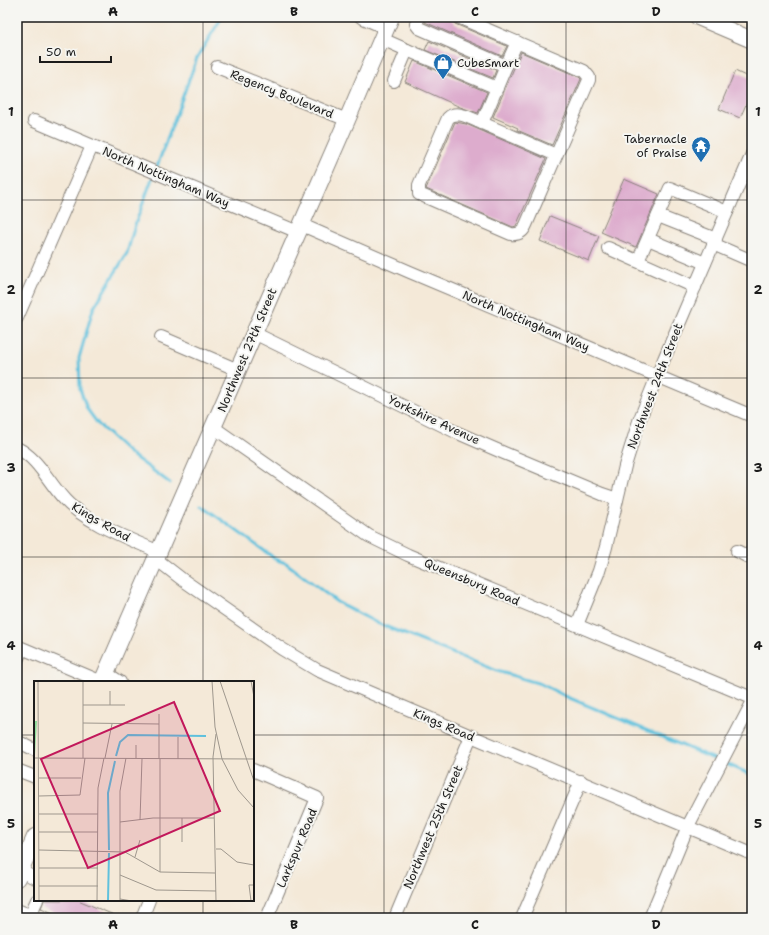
<svg xmlns="http://www.w3.org/2000/svg" width="769" height="935" font-family="'Shantell Sans',sans-serif">
  <rect width="100%" height="100%" fill="#f6f6f2"/>
  <filter id="ink" filterUnits="userSpaceOnUse"><feTurbulence type="fractalNoise" baseFrequency=".025" numOctaves="2"/><feDisplacementMap in="SourceGraphic" scale="8" xChannelSelector="R" yChannelSelector="G"/><feConvolveMatrix kernelMatrix="1 2 1 2 8 2 1 2 1" color-interpolation-filters="sRGB"/></filter>
  <filter id="wash" filterUnits="userSpaceOnUse"><feTurbulence type="fractalNoise" baseFrequency=".012" numOctaves="4" result="noise"/><feDisplacementMap in="SourceGraphic" scale="16" xChannelSelector="R" yChannelSelector="G"/><feGaussianBlur stdDeviation="0.9" result="paint"/><feColorMatrix in="noise" values="0 0 0 0 0 0 0 0 0 0 0 0 0 0 0 0 0 1.4 0 .05"/><feComposite in="paint" operator="in"/></filter>
  <g filter="url(#wash)">
    <rect width="100%" height="100%" fill="#f4e9d8"/>
    <g fill="none" stroke-linecap="round" stroke-linejoin="round">
      <g stroke="#5fc1dd" stroke-width="3">
        <path d="M156,169l41,-111 25,-41"/>
        <path d="M153,176l-18,49 -8,28 -34,56 -14,49 1,31 7,20 11,15 31,29 41,30"/>
        <path d="M201,505l76,55 9,3 51,39 40,21 120,48 44,13 24,12 154,65"/>
        <path d="M724,763l28,12"/>
      </g>
    </g>
    <g id="blocks">
      <g fill="#ddaccd">
        <path d="M426,17h20l5,2 4,5 52,22 -5,10 -77,-34z"/>
        <path d="M429,41l67,29 -3,8 -68,-28z"/>
        <path d="M521,52l58,25 2,2 -29,66 -35,-15 1,-2 -25,-11z"/>
        <path d="M414,61l73,31 -9,21 -18,-6 -55,-25z"/>
        <path d="M735,71l17,8v12l-12,27 -21,-9z"/>
        <path d="M455,122l11,2 80,35 -30,67 -3,1 -87,-38z"/>
        <path d="M624,179l35,15 -23,53 -35,-15z"/>
        <path d="M550,216l49,20 -10,25 -49,-20z"/>
        <path d="M44,900h34l43,18h-56l-24,-10z"/>
      </g>
    </g>
  </g>
  <g filter="url(#ink)">
    <use href="#blocks" fill-opacity="0" stroke="#88827a" stroke-width="1"/>
    <g fill="none" stroke-linecap="round" stroke-linejoin="round">
      <defs>
        <g id="minor">
          <path d="M361,17l25,11"/>
          <path d="M419,17l-3,7 3,4 87,38 -24,57c-11,-4 -25,-14 -34,-5l-29,67v9l92,40c8,1 12,-2 15,-9l63,-145v-3l-5,-6 -126,-54"/>
          <path d="M382,39l25,11 -13,31"/>
          <path d="M407,50l90,38"/>
          <path d="M506,66l11,-24"/>
          <path d="M217,67l130,53"/>
          <path d="M34,121l132,56 132,55"/>
          <path d="M482,123l74,32"/>
          <path d="M658,216l58,23"/>
          <path d="M302,225l108,47 342,144"/>
          <path d="M648,239l57,24"/>
          <path d="M713,244l39,17"/>
          <path d="M608,248l87,39"/>
          <path d="M638,261l32,-73 57,24"/>
          <path d="M17,318l75,-172"/>
          <path d="M254,333l204,100 46,20 98,41 15,5"/>
          <path d="M161,337l77,33"/>
          <path d="M213,427l156,109 39,19 344,143"/>
          <path d="M17,448c22,11 31,34 48,52 21,23 65,39 94,52"/>
          <path d="M737,551l15,8"/>
          <path d="M156,559l27,21 99,69 35,21 154,66 281,118"/>
          <path d="M577,625l22,-54 7,-24 19,-81 14,-45 25,-62 88,-205"/>
          <path d="M17,646l85,36"/>
          <path d="M17,660l5,-11"/>
          <path d="M106,673l14,9"/>
          <path d="M17,741l18,9"/>
          <path d="M17,770l18,7"/>
          <path d="M253,770l64,28 -50,120"/>
          <path d="M20,871l15,7"/>
          <path d="M17,910l13,5 2,3"/>
          <path d="M30,915l7,-15"/>
          <path d="M142,918l7,-18"/>
          <path d="M395,918l76,-182"/>
          <path d="M522,918l59,-137"/>
          <path d="M650,918l38,-92 64,-123"/>
        </g>
        <g id="major">
          <path d="M698,17l54,23"/>
          <path d="M102,682l245,-562 44,-103"/>
          <path d="M17,878l18,-41"/>
        </g>
      </defs>
      <use href="#minor" stroke="#88827a" stroke-width="14"/>
      <use href="#major" stroke="#88827a" stroke-width="18"/>
      <use href="#minor" stroke="#fff" stroke-width="12"/>
      <use href="#major" stroke="#fff" stroke-width="16"/>
    </g>
  </g>
  <path fill="none" stroke="#1c1c1c" stroke-width="1" stroke-opacity="0.55" d="M203,17v665M384,17v901M566,17v901M17,200h735M17,378h735M17,557h735M17,735h18M253,735h499M203,900v18"/>
  <defs>
    <symbol id="shop-pin" viewBox="-11 -11 22 30"><path d="M0 17L-7.5 6A9.5 9.5 0 1 1 7.5 6Z" fill="#1f6fb2" stroke="#f6f6f2"/><path d="M-5-2.5h2.3a2.7 3.5 0 0 1 5.4 0H5L5.5 6h-11ZM-1.5-2.5h3a1.5 2.3 0 0 0-3 0Z" fill="#fff"/></symbol>
    <symbol id="temple-pin" viewBox="-11 -11 22 30"><path d="M0 17L-7.5 6A9.5 9.5 0 1 1 7.5 6Z" fill="#1f6fb2" stroke="#f6f6f2"/><path d="M0-6L5-2H3V0L6.5 2.5H4V6H1.5V3h-3V6H-4V2.5H-6.5L-3 0V-2H-5Z" fill="#fff"/></symbol>
  </defs>
  <g fill-rule="evenodd">
    <use href="#shop-pin" x="432" y="52" width="22" height="30"/>
    <use href="#temple-pin" x="690" y="135" width="22" height="30"/>
  </g>
  <g text-anchor="middle" stroke-width="4" stroke-linejoin="round" paint-order="stroke">
    <g font-size="12" fill="#1c1c1c" stroke="#f6f6f2" text-anchor="start">
      <text x="457" y="67">CubeSmart</text>
      <text x="687" y="143" text-anchor="end">Tabernacle<tspan x="687" dy="14">of Praise</tspan></text>
    </g>
    <g font-size="12" fill="#1c1c1c" stroke="#f6f6f2">
      <text transform="translate(282 94) rotate(22)" y="4">Regency Boulevard</text>
      <text transform="translate(166 177) rotate(23)" y="4">North Nottingham Way</text>
      <text transform="translate(526 321) rotate(23)" y="4">North Nottingham Way</text>
      <text transform="translate(247 350) rotate(-67)" y="4">Northwest 27th Street</text>
      <text transform="translate(655 386) rotate(-69)" y="4">Northwest 24th Street</text>
      <text transform="translate(434 420) rotate(25)" y="4">Yorkshire Avenue</text>
      <text transform="translate(101 522) rotate(30)" y="4">Kings Road</text>
      <text transform="translate(472 582) rotate(23)" y="4">Queensbury Road</text>
      <text transform="translate(444 725) rotate(23)" y="4">Kings Road</text>
      <text transform="translate(433 827) rotate(-67)" y="4">Northwest 25th Street</text>
      <text transform="translate(297 848) rotate(-67)" y="4">Larkspur Road</text>
    </g>
  </g>
  <g transform="translate(34 681)">
    <rect width="220" height="220" fill="#f4e9d8"/>
    <path d="M0,40h3l-2,34h-1z" fill="#8fdd9b"/>
    <path fill="none" stroke="#5fc1dd" stroke-width="2" d="M82,75l4,-14 8,-7 78,1M75,169l-1,-57 7,-32M74,220l1,-48"/>
    <path fill="none" stroke="#9e978d" stroke-width="1" d="M4,0l1,220M49,0v77M178,0l3,46 7,32 16,31 16,18M186,0l34,100M217,0l3,16M49,24h42M76,24v-14M125,33v45M49,42l76,1M182,53l-3,23 3,144M144,56v22M102,64v13M0,77l220,1M71,77l7,-34M5,97h42M5,115l41,-1 5,-37M5,133h59M106,139l2,-61M86,141l33,-4h61M5,151h59M148,161v-24M182,168h5l16,13 17,3M5,169l86,2 35,20 55,1M101,176l5,-17M5,187h59M126,191v-113M86,194l36,15 60,1M5,205h59M86,218l12,2M63,220l1,-113 6,-30M86,220v-110l6,-33M217,220l-2,-16h5"/>
    <path fill="#c2185b" fill-opacity="0.15" stroke="#c2185b" stroke-width="2" d="M140,21l46,109 -132,57 -47,-109z"/>
    <rect width="220" height="220" fill="none" stroke="#1c1c1c" stroke-width="2"/>
  </g>
  <rect width="769" height="935" fill="none" stroke="#f6f6f2" stroke-width="44"/>
  <path d="M40 56v6h71v-6" fill="none" stroke="#1c1c1c" stroke-width="2"/>
  <text x="46" y="56" font-size="12" fill="#1c1c1c" stroke="#f6f6f2" stroke-width="3" paint-order="stroke">50 m</text>
  <rect x="22" y="22" width="725" height="891" fill="none" stroke="#1c1c1c" stroke-width="1.5"/>
  <g font-size="13" text-anchor="middle" font-weight="bold" fill="#1c1c1c">
    <text x="113" y="16">A</text>
    <text x="294" y="16">B</text>
    <text x="475" y="16">C</text>
    <text x="656" y="16">D</text>
    <text x="11" y="116">1</text>
    <text x="758" y="116">1</text>
    <text x="11" y="294">2</text>
    <text x="758" y="294">2</text>
    <text x="11" y="472">3</text>
    <text x="758" y="472">3</text>
    <text x="11" y="650">4</text>
    <text x="758" y="650">4</text>
    <text x="11" y="828">5</text>
    <text x="758" y="828">5</text>
    <text x="113" y="929">A</text>
    <text x="294" y="929">B</text>
    <text x="475" y="929">C</text>
    <text x="656" y="929">D</text>
  </g>
</svg>
